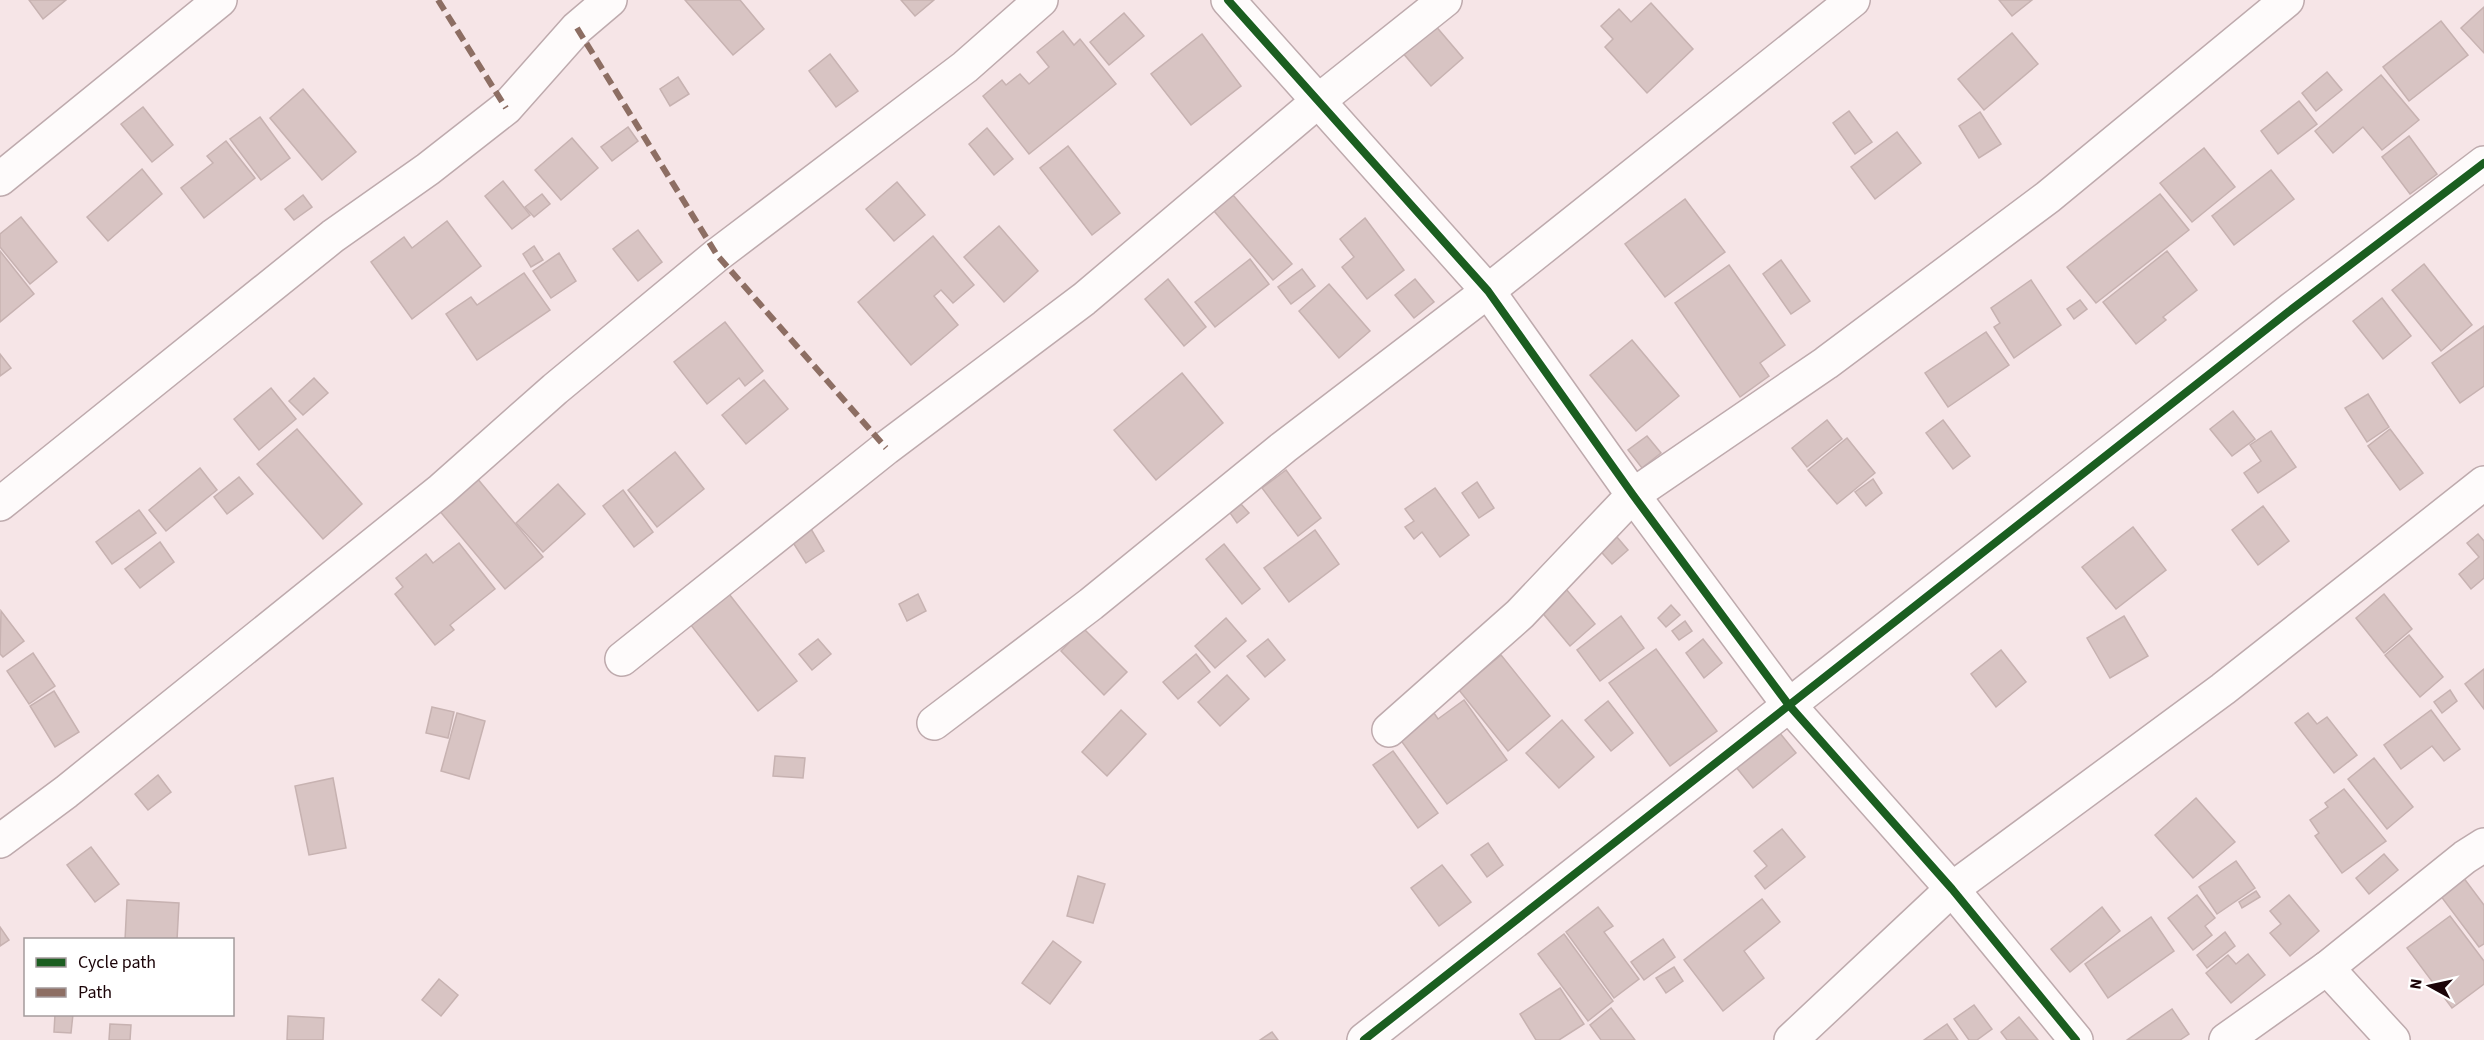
<svg xmlns="http://www.w3.org/2000/svg" width="2484" height="1040" font-family="'Source Sans 3',sans-serif">
  <rect width="100%" height="100%" fill="#f6e5e7"/>
  <g fill="#d8c4c3" stroke="#c7b2b1" stroke-width="1.5">
    <path d="M29,0h37l-23,19z"/>
    <path d="M685,0h55l24,29 -31,26z"/>
    <path d="M901,0h33l-19,16z"/>
    <path d="M1999,0h33l-20,16z"/>
    <path d="M1651,3l42,46 -46,44 -42,-46 8,-8 -12,-13 18,-17 12,13z"/>
    <path d="M2484,7v46l-23,-25z"/>
    <path d="M1124,13l20,23 -35,29 -19,-23z"/>
    <path d="M1428,17l35,41 -32,28 -35,-41z"/>
    <path d="M2441,21l27,34 -59,46 -26,-34z"/>
    <path d="M1063,31l11,14 6,-6 36,45 -87,70 -46,-58 19,-16 4,5 14,-11 9,10 20,-17 -12,-15z"/>
    <path d="M2012,33l26,31 -54,46 -26,-31z"/>
    <path d="M1202,34l39,52 -50,39 -40,-51z"/>
    <path d="M830,54l28,37 -22,16 -27,-36z"/>
    <path d="M2327,72l15,18 -26,21 -14,-18z"/>
    <path d="M2381,75l38,45 -37,30 -19,-23 -30,26 -18,-22z"/>
    <path d="M678,77l11,17 -19,12 -10,-17z"/>
    <path d="M303,89l53,63 -34,28 -52,-62z"/>
    <path d="M2299,101l18,23 -39,30 -17,-23z"/>
    <path d="M143,107l30,38 -21,17 -31,-38z"/>
    <path d="M1849,111l23,31 -17,12 -22,-31z"/>
    <path d="M1980,112l21,32 -22,14 -20,-32z"/>
    <path d="M260,117l30,41 -29,22 -31,-41z"/>
    <path d="M628,127l10,14 -26,20 -11,-14z"/>
    <path d="M987,128l26,31 -19,16 -25,-31z"/>
    <path d="M1897,132l24,31 -46,36 -24,-32z"/>
    <path d="M2409,136l28,38 -27,20 -28,-37z"/>
    <path d="M572,138l26,30 -37,32 -26,-30z"/>
    <path d="M226,141l29,37 -51,40 -23,-30 32,-25 -6,-7z"/>
    <path d="M1068,146l52,67 -28,22 -52,-67z"/>
    <path d="M2204,148l31,39 -43,35 -32,-39z"/>
    <path d="M142,169l20,25 -54,47 -21,-24z"/>
    <path d="M2271,170l23,29 -60,46 -22,-29z"/>
    <path d="M503,181l27,34 -18,14 -27,-33z"/>
    <path d="M897,182l28,33 -31,26 -28,-32z"/>
    <path d="M542,194l8,10 -16,13 -9,-10z"/>
    <path d="M2160,194l29,36 -93,73 -29,-36z"/>
    <path d="M303,195l9,12 -18,13 -9,-11z"/>
    <path d="M1233,195l59,69 -19,16 -59,-69z"/>
    <path d="M1685,199l40,53 -60,45 -40,-53z"/>
    <path d="M21,217l36,45 -27,22 -30,-37v-13z"/>
    <path d="M1365,218l39,52 -37,29 -25,-32 12,-10 -14,-18z"/>
    <path d="M447,221l34,45 -69,53 -41,-57 33,-25 8,11z"/>
    <path d="M999,226l39,45 -34,31 -40,-45z"/>
    <path d="M638,230l24,32 -24,19 -25,-32z"/>
    <path d="M933,236l41,49 -21,18 -12,-13 -7,6 24,29 -47,40 -53,-63z"/>
    <path d="M534,246l9,14 -12,7 -8,-13z"/>
    <path d="M0,251l34,43 -34,28z"/>
    <path d="M2167,251l30,39 -34,27 3,3 -30,24 -33,-42z"/>
    <path d="M559,253l17,28 -25,17 -18,-27z"/>
    <path d="M1250,259l19,25 -54,43 -20,-25z"/>
    <path d="M1781,260l29,41 -19,13 -28,-40z"/>
    <path d="M2424,264l48,61 -31,26 -49,-61z"/>
    <path d="M1729,265l56,80 -25,18 9,13 -29,21 -65,-94z"/>
    <path d="M1302,269l13,17 -24,18 -13,-17z"/>
    <path d="M524,273l26,37 -73,50 -31,-46 25,-17 6,8z"/>
    <path d="M1168,279l38,48 -22,19 -39,-47z"/>
    <path d="M1415,279l19,23 -20,16 -19,-23z"/>
    <path d="M2031,280l30,45 -47,33 -20,-31 6,-4 -9,-15z"/>
    <path d="M1329,284l41,47 -31,27 -40,-47z"/>
    <path d="M2382,298l29,38 -28,23 -30,-38z"/>
    <path d="M2080,300l7,9 -13,10 -7,-10z"/>
    <path d="M725,322l38,49 -18,15 -6,-8 -32,26 -33,-42z"/>
    <path d="M2484,326v60l-24,17 -28,-40z"/>
    <path d="M1986,332l23,33 -61,42 -23,-34z"/>
    <path d="M1632,340l47,56 -43,35 -46,-56z"/>
    <path d="M0,354l11,14 -11,8z"/>
    <path d="M1182,373l41,50 -67,57 -42,-50z"/>
    <path d="M314,378l14,15 -25,22 -14,-14z"/>
    <path d="M764,380l24,29 -42,35 -24,-29z"/>
    <path d="M271,388l25,31 -37,31 -25,-31z"/>
    <path d="M2368,394l21,33 -22,15 -22,-34z"/>
    <path d="M2233,411l22,28 -23,17 -22,-27z"/>
    <path d="M1827,420l15,19 -35,28 -15,-19z"/>
    <path d="M1943,420l27,36 -17,13 -27,-36z"/>
    <path d="M297,429l65,75 -39,35 -66,-75z"/>
    <path d="M2390,429l33,44 -23,17 -32,-44z"/>
    <path d="M2271,431l25,36 -38,26 -14,-20 17,-12 -11,-16z"/>
    <path d="M1647,436l14,17 -19,15 -14,-18z"/>
    <path d="M1847,438l28,35 -38,31 -29,-34z"/>
    <path d="M675,452l29,37 -47,38 -29,-37z"/>
    <path d="M200,468l17,22 -51,41 -17,-21z"/>
    <path d="M1286,470l35,48 -23,18 -36,-48z"/>
    <path d="M471,471l72,86 -38,32 -72,-86z"/>
    <path d="M239,477l14,17 -26,20 -13,-17z"/>
    <path d="M1873,479l9,14 -16,13 -11,-14z"/>
    <path d="M1477,482l17,26 -15,10 -17,-25z"/>
    <path d="M558,484l27,30 -42,38 -27,-29z"/>
    <path d="M1435,488l34,47 -29,22 -18,-25 -8,7 -9,-12 9,-6 -9,-12z"/>
    <path d="M623,490l30,42 -19,15 -31,-41z"/>
    <path d="M1241,504l8,9 -12,10 -7,-10z"/>
    <path d="M2263,506l26,35 -31,24 -26,-35z"/>
    <path d="M139,510l17,23 -44,31 -16,-22z"/>
    <path d="M2133,527l33,43 -50,39 -34,-42z"/>
    <path d="M811,529l13,22 -18,12 -14,-22z"/>
    <path d="M1315,530l24,34 -50,38 -25,-34z"/>
    <path d="M1611,530l17,20 -16,14 -17,-19z"/>
    <path d="M2478,534l6,7v37l-13,11 -12,-15 20,-17 -12,-14z"/>
    <path d="M160,542l14,20 -34,26 -15,-19z"/>
    <path d="M459,543l36,46 -45,36 4,5 -19,15 -40,-51 8,-7 -7,-9 30,-24 7,9z"/>
    <path d="M1224,544l36,45 -18,15 -36,-45z"/>
    <path d="M1566,589l29,35 -25,22 -30,-36z"/>
    <path d="M729,594l68,87 -39,30 -68,-87z"/>
    <path d="M918,594l8,17 -19,10 -8,-17z"/>
    <path d="M2384,594l28,35 -28,24 -28,-35z"/>
    <path d="M1671,605l9,10 -14,12 -8,-9z"/>
    <path d="M1,611l23,30 -21,16 -3,-3z"/>
    <path d="M1621,616l23,32 -44,33 -23,-31z"/>
    <path d="M2124,616l24,40 -38,22 -23,-40z"/>
    <path d="M1226,618l20,23 -31,27 -20,-22z"/>
    <path d="M1685,621l7,10 -13,9 -7,-9z"/>
    <path d="M1083,628l44,44 -23,23 -43,-44z"/>
    <path d="M2409,635l34,42 -23,20 -35,-42z"/>
    <path d="M818,639l13,15 -19,16 -13,-16z"/>
    <path d="M1268,639l17,21 -20,17 -18,-21z"/>
    <path d="M1703,639l19,24 -18,15 -18,-25z"/>
    <path d="M1656,649l61,82 -47,35 -61,-83z"/>
    <path d="M2001,650l25,32 -30,25 -25,-33z"/>
    <path d="M33,653l22,33 -26,18 -22,-33z"/>
    <path d="M1196,654l14,18 -32,27 -15,-17z"/>
    <path d="M1501,655l49,61 -42,35 -49,-61z"/>
    <path d="M2484,669v40l-19,-25z"/>
    <path d="M1227,675l22,24 -29,27 -22,-24z"/>
    <path d="M2450,690l7,11 -15,12 -8,-11z"/>
    <path d="M54,691l25,41 -24,15 -25,-41z"/>
    <path d="M1464,700l43,60 -60,44 -50,-69 35,-25 6,9z"/>
    <path d="M1608,701l25,32 -22,18 -26,-31z"/>
    <path d="M432,707l22,5 -6,26 -22,-5z"/>
    <path d="M1121,710l25,24 -39,42 -25,-24z"/>
    <path d="M2431,710l29,39 -16,12 -12,-15 -31,23 -17,-24z"/>
    <path d="M457,713l28,8 -16,58 -28,-8z"/>
    <path d="M2308,713l9,11 10,-7 30,38 -23,18 -39,-50z"/>
    <path d="M1562,720l32,37 -35,31 -33,-35z"/>
    <path d="M1779,732l17,21 -43,35 -17,-21z"/>
    <path d="M1393,751l45,62 -20,15 -45,-63z"/>
    <path d="M775,756l30,2 -2,20 -30,-2z"/>
    <path d="M2374,758l39,49 -26,22 -39,-50z"/>
    <path d="M158,775l13,17 -23,18 -13,-16z"/>
    <path d="M333,778l13,70 -37,7 -14,-69z"/>
    <path d="M2344,789l42,52 -44,32 -27,-37 4,-3 -9,-13 18,-13 -3,-4z"/>
    <path d="M2196,798l39,44 -42,36 -38,-43z"/>
    <path d="M1782,829l23,28 -40,32 -10,-13 12,-10 -13,-15z"/>
    <path d="M1488,843l15,22 -16,12 -16,-22z"/>
    <path d="M91,847l28,37 -24,18 -28,-37z"/>
    <path d="M2384,854l14,16 -29,24 -13,-16z"/>
    <path d="M2236,861l19,27 -38,26 -18,-27z"/>
    <path d="M1442,865l29,37 -32,24 -28,-38z"/>
    <path d="M2457,869l27,36v39l-5,3 -45,-60z"/>
    <path d="M1078,876l27,8 -12,39 -26,-7z"/>
    <path d="M2256,891l4,6 -18,11 -3,-6z"/>
    <path d="M2197,895l18,23 -10,8 7,9 -19,15 -25,-32z"/>
    <path d="M2289,895l30,36 -29,25 -20,-23 11,-9 -11,-13z"/>
    <path d="M1762,899l18,23 -36,29 20,27 -41,33 -39,-51z"/>
    <path d="M127,900l52,3 -2,37h-52z"/>
    <path d="M1598,907l15,19 -9,6 35,47 -25,19 -48,-66z"/>
    <path d="M2102,907l18,24 -50,41 -19,-23z"/>
    <path d="M2450,916l34,45v23l-32,24 -45,-60z"/>
    <path d="M2151,917l23,34 -66,47 -23,-34z"/>
    <path d="M0,927l9,13 -9,6z"/>
    <path d="M2225,932l10,14 -28,22 -10,-13z"/>
    <path d="M1564,934l49,67 -25,20 -50,-67z"/>
    <path d="M1663,939l12,18 -31,23 -13,-18z"/>
    <path d="M1053,941l28,21 -31,42 -28,-21z"/>
    <path d="M2248,954l17,21 -34,28 -25,-30 22,-18 8,9z"/>
    <path d="M1674,967l9,14 -17,12 -10,-15z"/>
    <path d="M439,979l19,16 -17,21 -19,-16z"/>
    <path d="M1560,988l24,36 -25,16h-23l-16,-26z"/>
    <path d="M1974,1005l18,24 -15,11h-8l-15,-21z"/>
    <path d="M1611,1008l24,32h-34l-11,-15z"/>
    <path d="M2172,1009l17,25 -9,6h-53z"/>
    <path d="M55,1014h18l-2,19 -17,-1z"/>
    <path d="M288,1016l36,2 -1,22h-36z"/>
    <path d="M2019,1017l19,23h-31l-6,-8z"/>
    <path d="M110,1024l21,1 -1,15h-21z"/>
    <path d="M1947,1024l11,16h-34z"/>
    <path d="M1272,1032l6,8h-18z"/>
  </g>
  <g fill="none" stroke-linecap="round" stroke-linejoin="round">
    <defs>
      <g id="minor">
        <path d="M1228,0l260,291 145,204 155,209 164,185 124,151"/>
        <path d="M0,179l220,-179"/>
        <path d="M0,504l333,-268 95,-67 78,-61 71,-80 33,-28"/>
        <path d="M622,659l264,-211 198,-149 233,-197 128,-102"/>
        <path d="M934,723l157,-119 193,-157 204,-156 365,-291"/>
        <path d="M1389,730l131,-116 113,-119 193,-132 222,-166 239,-197"/>
        <path d="M0,841l66,-49 375,-302 114,-101 162,-134 248,-188 76,-67"/>
        <path d="M2327,968l66,72"/>
        <path d="M1364,1040l928,-731 192,-146"/>
        <path d="M1791,1040l161,-151 271,-200 261,-206"/>
        <path d="M2226,1040l101,-72 138,-111 19,-12"/>
      </g>
    </defs>
    <use href="#minor" stroke="#beaaad" stroke-width="36"/>
    <use href="#minor" stroke="#fefbfb" stroke-width="33"/>
    <g stroke="#8d6e63" stroke-width="6" stroke-dasharray="12 6" stroke-linecap="butt">
      <path d="M438,0l68,108"/>
      <path d="M577,28l140,227 169,193"/>
    </g>
    <defs>
      <g id="cycleway">
        <path d="M1228,0l260,291 145,204 155,209 164,185 124,151"/>
        <path d="M1364,1040l928,-731 192,-146"/>
      </g>
    </defs>
    <use href="#cycleway" stroke="#fff" stroke-width="11"/>
    <use href="#cycleway" stroke="#1b5e20" stroke-width="8"/>
  </g>
  <rect x="24" y="938" width="210" height="78" fill="#ffffff" stroke="#a49b9c" stroke-width="1.5"/>
  <rect x="36" y="958" width="30" height="9" fill="#1b5e20" stroke="#a49b9c" stroke-width="1.5"/>
  <text x="78" y="968" font-size="18" fill="#1b0408">Cycle path</text>
  <rect x="36" y="988" width="30" height="9" fill="#8d6e63" stroke="#a49b9c" stroke-width="1.5"/>
  <text x="78" y="998" font-size="18" fill="#1b0408">Path</text>
  <g transform="translate(2430 986) rotate(278)" stroke="#ffffff" stroke-width="4.5" paint-order="stroke">
  <path d="M0-4.5L10 22L0 15L-10 22Z" fill="#1b0408"/>
  <text y="-9" font-size="16" font-weight="bold" text-anchor="middle" fill="#1b0408">N</text>
  </g>
</svg>
